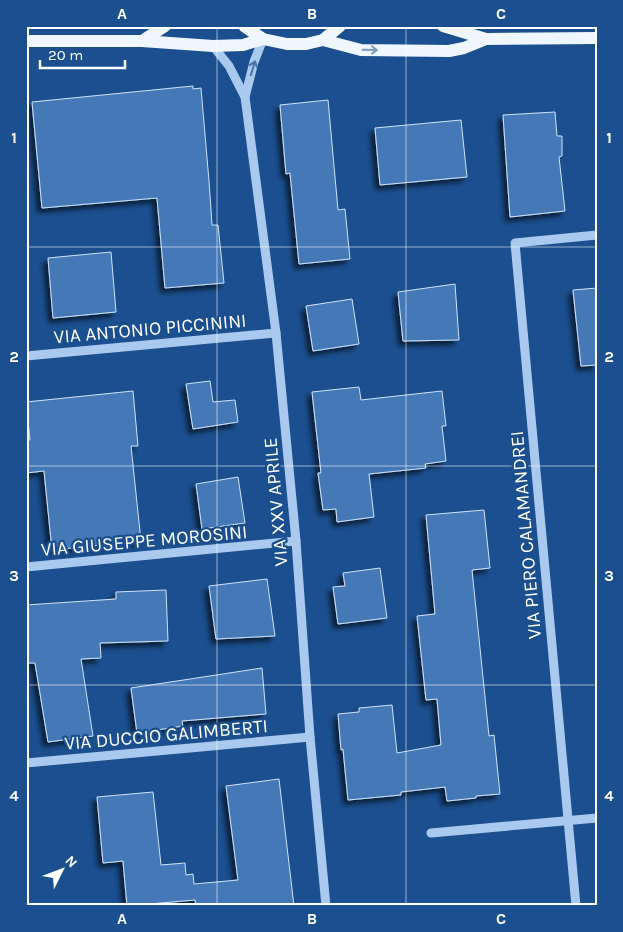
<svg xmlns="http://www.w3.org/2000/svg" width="623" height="932" font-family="Karla,sans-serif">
  <defs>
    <filter id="shadow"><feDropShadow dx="-4.5" dy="4.5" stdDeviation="2.5" flood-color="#0009"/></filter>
  </defs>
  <rect width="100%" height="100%" fill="#1b4f8f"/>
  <g fill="#4478b7" stroke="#cfe3fa" filter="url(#shadow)">
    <path d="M193,86v3l8,-1 8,93 3,44h6l6,58 -59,5 -8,-90 -115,10 -10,-106z"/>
    <path d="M328,100l10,110 7,-1 5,50 -51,5 -9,-91 -4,1 -6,-69z"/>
    <path d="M555,112l2,24h5v20l-3,1 6,54 -55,6 -7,-102z"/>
    <path d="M461,120l6,57 -87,8 -5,-57z"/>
    <path d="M111,252l5,60 -63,6 -5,-60z"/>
    <path d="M455,284l4,56 -56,1 -5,-49z"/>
    <path d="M597,288v77l-16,1 -8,-76z"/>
    <path d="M352,299l7,45 -46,7 -7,-45z"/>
    <path d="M210,381l3,21 22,-2 3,22 -45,7 -7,-45z"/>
    <path d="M359,387l2,13 81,-9 4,35h-4l4,35 -21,3 1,4 -57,6 5,43 -37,5 -1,-13 -13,1 -5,-37h3l-9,-81z"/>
    <path d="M133,391l5,55h-7l10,95 -89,9 -8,-79 -18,2v-32l4,-1 -4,-38z"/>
    <path d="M238,477l7,46 -43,6 -6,-45z"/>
    <path d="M484,510l6,58 -18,2 17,166 5,-1 6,59 -24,2v2l-29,3 -2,-14 -44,5v3l-53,5 -5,-51 -2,1 -3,-36 21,-2v-4l33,-3 5,48 44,-8 -4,-46 -11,1 -9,-84 18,-2 -9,-99z"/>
    <path d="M380,568l7,50 -49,6 -5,-37 12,-1 -2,-13z"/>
    <path d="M267,579l8,57 -59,3 -7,-53z"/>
    <path d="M166,590l2,51 -68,2 1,15 -20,1 12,77 -45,6 -13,-79h-9v-58l90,-6v-7z"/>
    <path d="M262,668l4,46 -84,7 1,5 -46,7 -6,-45z"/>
    <path d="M279,779l15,127h-98l-1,-6 -68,6 -4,-45 -20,2 -6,-66 56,-5 8,73 24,-2 1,12 7,-1 1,10 44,-4 -12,-94z"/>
  </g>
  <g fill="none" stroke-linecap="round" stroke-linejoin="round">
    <g stroke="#a9c9ee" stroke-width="9">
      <path d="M213,46l16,20 16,31 31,236 20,208 14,196 16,169"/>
      <path d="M245,97l9,-35 9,-23"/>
      <path d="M26,356l250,-23"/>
      <path d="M26,567l270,-26"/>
      <path d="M26,763l284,-26"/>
      <path d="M431,833l166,-15"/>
      <path d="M576,906l-61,-663 82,-8"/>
    </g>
    <g stroke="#f0f6ff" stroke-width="12">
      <path d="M244,26l19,13 24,5h19l17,-4 17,-14"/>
      <path d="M443,26l43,13 111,-1"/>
      <path d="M323,40l38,10 88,1 15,-3 22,-9"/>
      <path d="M26,41h116l71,5 30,-1 20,-6"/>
      <path d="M142,41l23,-15"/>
    </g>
  </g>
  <defs><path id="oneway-shaft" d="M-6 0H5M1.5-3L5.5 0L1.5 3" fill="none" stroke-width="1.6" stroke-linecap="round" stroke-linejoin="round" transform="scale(1.25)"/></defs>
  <use stroke="#7b9ac1" href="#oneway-shaft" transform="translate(370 50) rotate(1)"/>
  <use stroke="#4674ac" href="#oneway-shaft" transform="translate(253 68) rotate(-73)"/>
  <path fill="none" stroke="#fff" stroke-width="1" stroke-opacity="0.55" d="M217,26v880M406,26v880M26,247h571M26,466h571M26,685h571"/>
  <g text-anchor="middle" stroke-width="4.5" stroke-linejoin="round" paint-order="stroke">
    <g font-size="19" fill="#fff" stroke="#1b4f8f">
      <text transform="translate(150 328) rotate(-5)" y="7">VIA ANTONIO PICCININI</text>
      <text transform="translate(275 502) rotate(-95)" y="7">VIA XXV APRILE</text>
      <text transform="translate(525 535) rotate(-95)" y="7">VIA PIERO CALAMANDREI</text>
      <text transform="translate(144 540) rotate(-5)" y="7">VIA GIUSEPPE MOROSINI</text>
      <text transform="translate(166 734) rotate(-5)" y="7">VIA DUCCIO GALIMBERTI</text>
    </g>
  </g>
  <rect width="623" height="932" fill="none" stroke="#1b4f8f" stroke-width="55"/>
  <g transform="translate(62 870) rotate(48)" stroke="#1b4f8f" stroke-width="4" paint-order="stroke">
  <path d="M0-4L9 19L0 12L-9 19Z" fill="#ffffff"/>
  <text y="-8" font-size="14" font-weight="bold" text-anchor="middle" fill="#ffffff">N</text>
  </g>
  <path d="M40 60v8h85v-8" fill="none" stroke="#ffffff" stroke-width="2.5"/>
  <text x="48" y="60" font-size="15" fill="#ffffff" stroke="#1b4f8f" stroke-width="4" paint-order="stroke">20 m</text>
  <rect x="28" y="28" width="568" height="876" fill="none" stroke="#fff" stroke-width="2"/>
  <g font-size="16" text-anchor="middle" font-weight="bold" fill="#fff">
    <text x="122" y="19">A</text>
    <text x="312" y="19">B</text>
    <text x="501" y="19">C</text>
    <text x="14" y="143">1</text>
    <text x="609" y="143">1</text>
    <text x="14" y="362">2</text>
    <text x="609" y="362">2</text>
    <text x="14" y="581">3</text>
    <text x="609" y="581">3</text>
    <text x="14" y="801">4</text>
    <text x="609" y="801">4</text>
    <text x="122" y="924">A</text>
    <text x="312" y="924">B</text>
    <text x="501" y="924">C</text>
  </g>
</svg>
